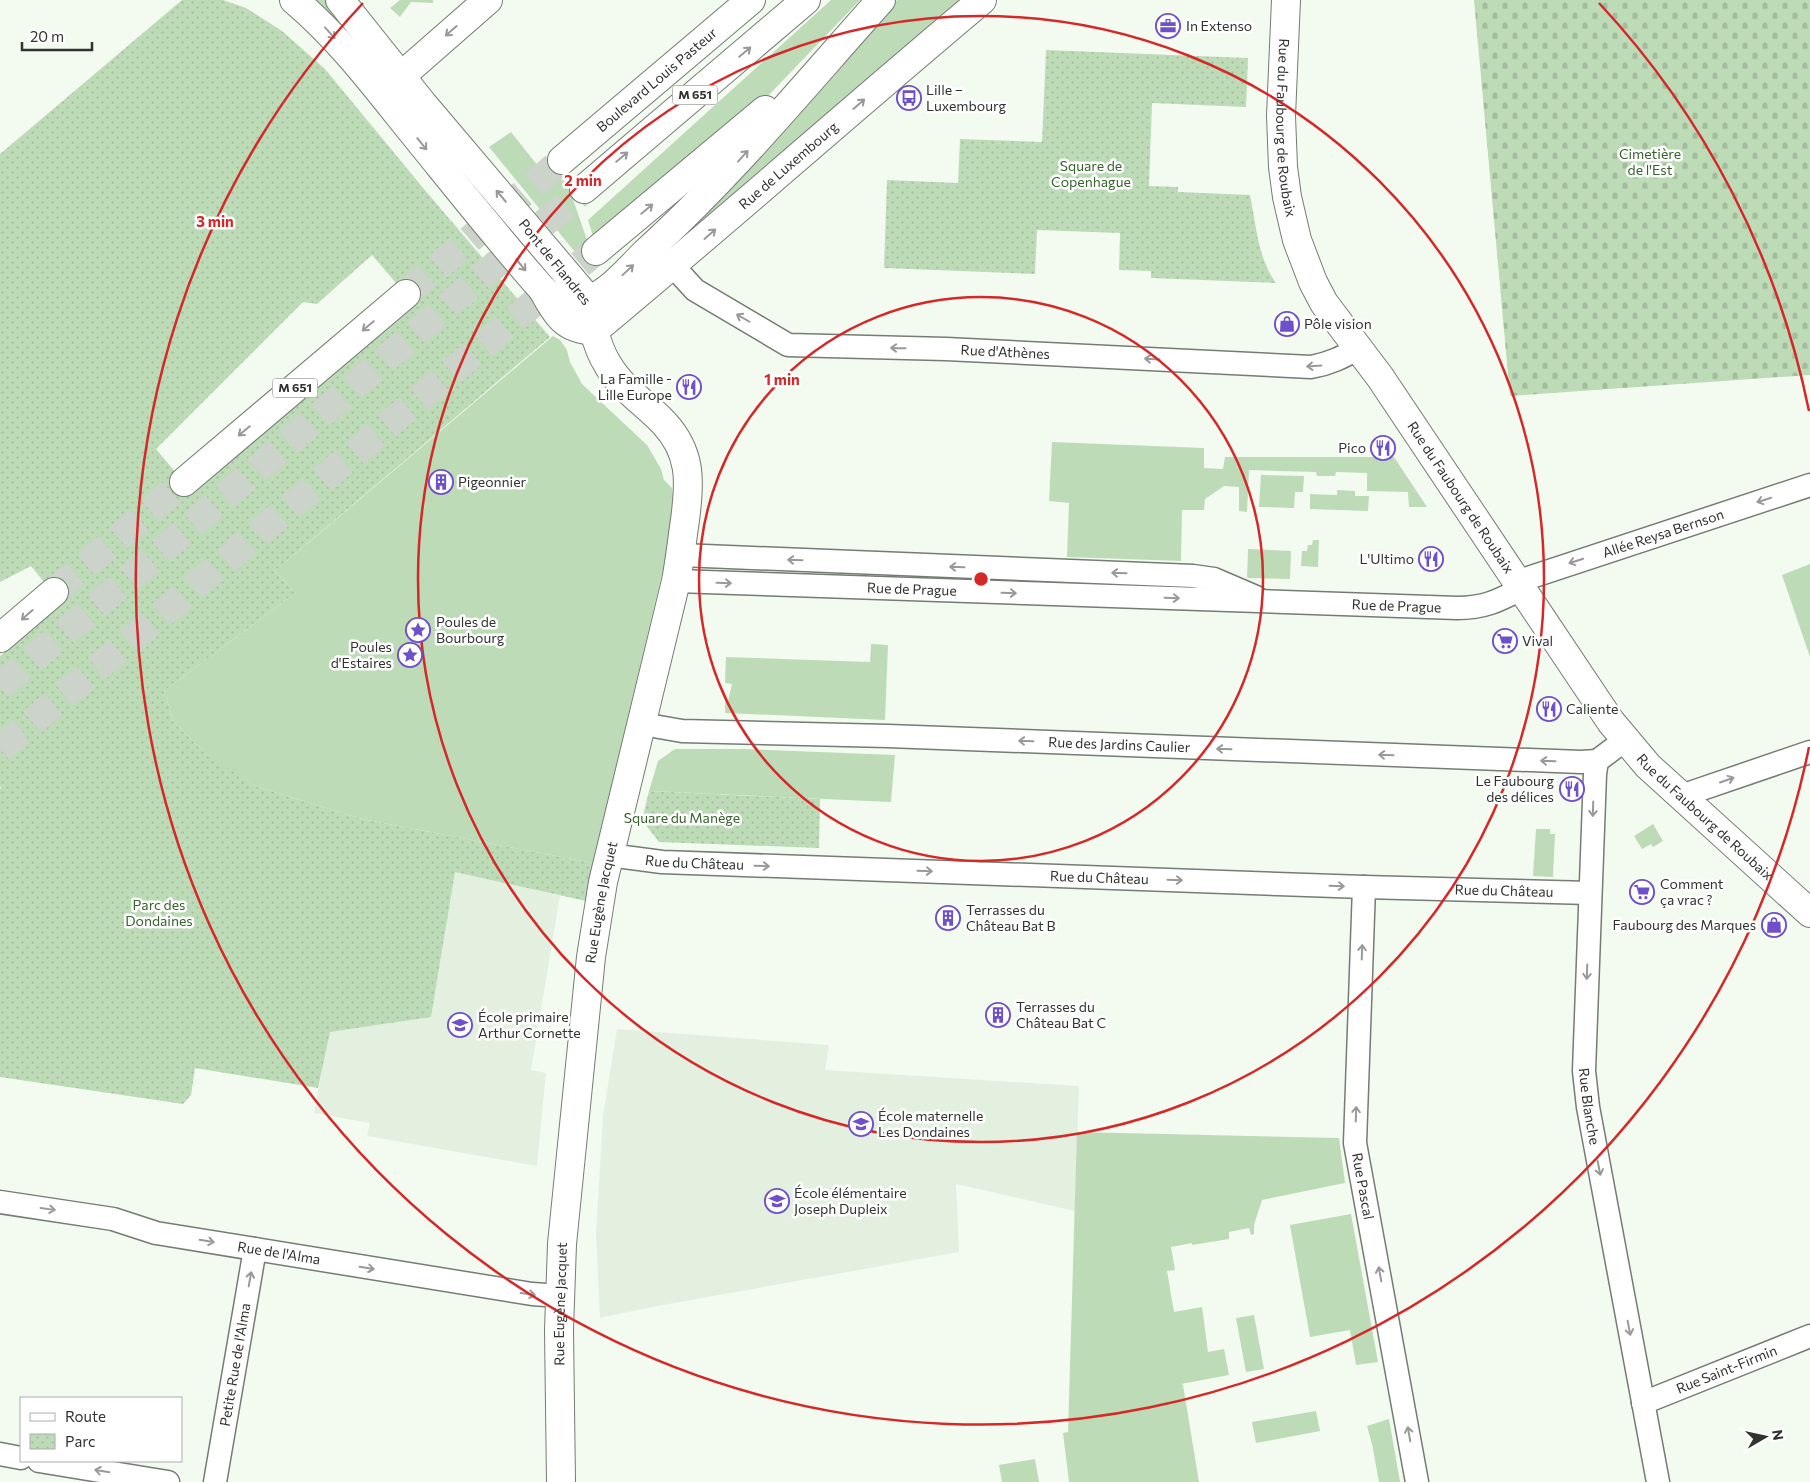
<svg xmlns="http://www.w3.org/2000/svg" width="1810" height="1482" font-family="Commissioner,sans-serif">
  <defs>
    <pattern id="cemetery-stones" width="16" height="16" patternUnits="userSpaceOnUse" patternTransform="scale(1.25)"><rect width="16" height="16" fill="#bddbb7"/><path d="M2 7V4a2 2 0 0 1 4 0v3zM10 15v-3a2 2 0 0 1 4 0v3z" fill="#a3bc9e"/></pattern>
    <pattern id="park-dots" width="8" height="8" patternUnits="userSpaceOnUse" patternTransform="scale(1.25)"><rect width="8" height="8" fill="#bddbb7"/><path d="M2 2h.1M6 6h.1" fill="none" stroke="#a3bc9e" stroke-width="1.8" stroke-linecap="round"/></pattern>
  </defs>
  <rect width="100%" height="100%" fill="#f3fbf1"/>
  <g fill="#e3f0e0">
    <path d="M455,871l105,25 -29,174 15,3 -9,93 -170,-30 3,-13 -56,-10 15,-81 102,-15z"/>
    <path d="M617,1029l212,16 -4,25 254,16 -4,125 -119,-27 3,68 -307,55 -52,11 -4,-85 7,-117z"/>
  </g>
  <g fill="#bddbb7">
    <path d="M312,0h13l46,52 -6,6z"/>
    <path d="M400,0h33v3l-22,-1 -11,15 -10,-9z"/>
    <path d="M831,0h29l-94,98 -172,141 -6,-19z"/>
    <path d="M897,0h71l-348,296 198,-208z"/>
    <path d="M511,132l31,39 25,11 28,81 -7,5 -99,-121z"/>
    <path d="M553,336l7,4 7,10 3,12 12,22 65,61 14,24 3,11 8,8 1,9 -7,60 -73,306 -231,-44 -104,-32 -47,-28 -37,-37 -10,-31 131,-98 -20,-22z"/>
    <path d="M1052,442l152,6v20l19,1 2,-12h169l33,50h-18l-1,-15 -41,-1v-18l-31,-1 -1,4h-18l-1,-4 -67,-2 -2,42 -8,-1v-24l-15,-1 -19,13 -1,11h-22l-1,51 -114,-4 2,-54 -20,-2z"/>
    <path d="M1261,475l43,1 -1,16h-8l-1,16 -35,-1z"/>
    <path d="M1337,490l18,1v5h14l-1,15 -58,-2v-15l27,1z"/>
    <path d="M1313,540h6l-1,27 -17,-1 1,-15h5l1,-6h4z"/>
    <path d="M1248,549l43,2 -1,28 -43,-1z"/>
    <path d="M1810,564v93l-28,-82z"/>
    <path d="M871,644l17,1 -3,75 -160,-7v-12h3l4,-17 -7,-1 1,-26 144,5z"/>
    <path d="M675,749h70l150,6 -4,47 -242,-11 9,-30z"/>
    <path d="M1653,824l10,17 -10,6 -2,-3 -9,5 -8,-13z"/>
    <path d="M1536,829h14v5h5l-2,43 -20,-1z"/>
    <path d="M1077,1132l262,6 6,45 -83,17 -8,25v9l-3,1 -2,-7 -20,4v7l-37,6v-2l-21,4 4,23 -8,1 7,41 28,-5 6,45 16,-3 5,26 -48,9 2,1 16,97h-130l-6,-49 5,-1z"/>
    <path d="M1351,1214l27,148 -22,3 -6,-35 -40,7 -20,-112z"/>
    <path d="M1254,1315l10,54 -18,3 -10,-54z"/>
    <path d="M1316,1411l4,20 -64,12 -4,-21z"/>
    <path d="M1389,1419l11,63h-21l-7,-38 -5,-18z"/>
    <path d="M1035,1459l4,23h-37l-3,-17z"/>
  </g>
  <path fill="url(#cemetery-stones)" d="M1474,0h336v375l-300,21z"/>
  <g fill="url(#park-dots)" fill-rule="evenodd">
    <path d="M182,0h41l23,8 36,23 43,38 99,120 126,148 -275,234 20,22 -131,98 10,31 34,34 50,31 104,32 231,44 -7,38 -131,-29 -24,145 -101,15 -12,56 -123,-20 -4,27 -8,9 -183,-27v-288l1,-1 -1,-2v-130l62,-52 -31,-38 -31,16v-428zM372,255l41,48 -220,190 -37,-44 147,-147 14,2z"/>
    <path d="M1046,50l202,8 -2,49 -94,-4 -3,83 29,1v5l72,3c6,29 8,64 26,88l-125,-5v-7l-32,-1 1,-37 -83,-3 -2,44 -151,-6 3,-88 71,3 2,-44 82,3z"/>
    <path d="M649,791l171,8 -1,49 -160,-6 -17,-22z"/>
  </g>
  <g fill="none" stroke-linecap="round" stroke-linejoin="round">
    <g stroke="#ccd3ca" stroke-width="28" stroke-dasharray="28 14" stroke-linecap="butt">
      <path d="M406,294l156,-134"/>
      <path d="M54,592l130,-110"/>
      <path d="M0,686l145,-121 439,-376"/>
      <path d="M0,749l596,-498"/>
    </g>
    <defs>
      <g id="street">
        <path id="s1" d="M673,266l22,24 93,55 158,4 365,18c18,-3 32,-10 48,-19"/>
        <path d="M681,555l512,21 21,3 42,18"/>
        <path id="s2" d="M676,581l781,27c27,0 41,-7 64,-19"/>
        <path id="s3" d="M1516,582l294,-97"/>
        <path id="s4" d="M642,724l40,7 206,5 693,26 16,-1"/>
        <path id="s5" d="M1625,740l-28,21 -2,13 -11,297 4,36 70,375"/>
        <path d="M1681,796l129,-44"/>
        <path id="s6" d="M609,855l53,7 702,25 226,6"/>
        <path id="s7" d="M1364,887l-9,256 62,339"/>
        <path id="s8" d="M0,1202l113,17 43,14 376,61 28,2"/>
        <path id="s9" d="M1643,1403l167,-67"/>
        <path d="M0,1454l21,4"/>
        <path d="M39,1461l129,21"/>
        <path id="s10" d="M215,1482l40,-233"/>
      </g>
      <g id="secondary">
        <path id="s11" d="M1286,0l-5,116 2,51 4,30 10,43 16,42 11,21 56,74 231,345 37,44 162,147"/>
        <path d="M543,290c12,23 22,41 52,40"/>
        <path id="s12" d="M595,330c130,-108 257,-221 387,-330"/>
        <path id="s13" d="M561,1482l-2,-152 3,-86 29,-287 12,-75 73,-301c4,-21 6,-41 9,-61 5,-38 7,-67 -21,-97 -18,-19 -43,-35 -56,-58 -7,-11 -11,-22 -14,-35 -1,-11 0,-20 -5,-30"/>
      </g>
      <g id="primary">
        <path d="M294,0c44,37 79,83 115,128 44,54 87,109 134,162"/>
        <path d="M340,0l83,104 166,196"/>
        <path d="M392,92l8,-15 88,-77"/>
      </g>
      <g id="highway">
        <path id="s14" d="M562,160l189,-160"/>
        <path d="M584,189l222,-189"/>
        <path d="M596,251l169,-141"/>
        <path d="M543,290c12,11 29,16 45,10 21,-7 42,-32 58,-48 86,-78 158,-166 235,-252"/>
        <path d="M184,482l222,-188"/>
        <path d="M0,638l54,-46"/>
      </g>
    </defs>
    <use href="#street" stroke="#747c73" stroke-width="25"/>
    <use href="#secondary" stroke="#747c73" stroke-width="30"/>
    <use href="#primary" stroke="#747c73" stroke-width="30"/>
    <use href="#highway" stroke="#747c73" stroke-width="30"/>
    <use href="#street" stroke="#fff" stroke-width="22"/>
    <use href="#secondary" stroke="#fff" stroke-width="28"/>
    <use href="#primary" stroke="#fff" stroke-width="28"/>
    <use href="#highway" stroke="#fff" stroke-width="28"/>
  </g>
  <defs><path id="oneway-shaft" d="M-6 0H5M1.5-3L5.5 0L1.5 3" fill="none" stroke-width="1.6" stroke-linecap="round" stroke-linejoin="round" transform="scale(1.25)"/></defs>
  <g stroke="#989998">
    <use href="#oneway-shaft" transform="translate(451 31) rotate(139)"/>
    <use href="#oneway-shaft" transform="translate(330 33) rotate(48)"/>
    <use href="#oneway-shaft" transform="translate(745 52) rotate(-40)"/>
    <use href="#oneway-shaft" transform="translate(859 104) rotate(-41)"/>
    <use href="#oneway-shaft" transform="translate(422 144) rotate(51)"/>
    <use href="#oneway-shaft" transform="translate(743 156) rotate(-48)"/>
    <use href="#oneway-shaft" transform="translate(622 157) rotate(-40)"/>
    <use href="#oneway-shaft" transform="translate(501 196) rotate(-130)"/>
    <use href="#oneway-shaft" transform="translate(647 209) rotate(-40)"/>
    <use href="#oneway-shaft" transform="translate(710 234) rotate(-41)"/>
    <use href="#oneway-shaft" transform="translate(521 265) rotate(50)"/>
    <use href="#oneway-shaft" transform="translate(628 270) rotate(-43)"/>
    <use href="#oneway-shaft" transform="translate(743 318) rotate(-150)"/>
    <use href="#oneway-shaft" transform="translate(368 326) rotate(140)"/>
    <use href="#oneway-shaft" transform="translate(898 348) rotate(-179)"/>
    <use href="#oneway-shaft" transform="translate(1152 359) rotate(-177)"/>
    <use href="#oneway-shaft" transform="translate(1314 366) rotate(176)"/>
    <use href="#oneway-shaft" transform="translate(244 431) rotate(140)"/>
    <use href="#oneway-shaft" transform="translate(1764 500) rotate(162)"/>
    <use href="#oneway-shaft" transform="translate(795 560) rotate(-178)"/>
    <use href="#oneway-shaft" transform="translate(1576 561) rotate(162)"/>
    <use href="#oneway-shaft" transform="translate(957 567) rotate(-178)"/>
    <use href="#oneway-shaft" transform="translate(1119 573) rotate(-178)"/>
    <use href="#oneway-shaft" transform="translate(724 583) rotate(2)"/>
    <use href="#oneway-shaft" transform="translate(1009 593) rotate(2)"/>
    <use href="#oneway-shaft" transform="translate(1172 598) rotate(2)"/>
    <use href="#oneway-shaft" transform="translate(27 615) rotate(139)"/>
    <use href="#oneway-shaft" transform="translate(1026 741) rotate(-178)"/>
    <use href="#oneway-shaft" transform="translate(1224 749) rotate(-178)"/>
    <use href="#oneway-shaft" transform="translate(1386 755) rotate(-178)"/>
    <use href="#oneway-shaft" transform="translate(1548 761) rotate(-178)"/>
    <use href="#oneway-shaft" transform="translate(1727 780) rotate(-19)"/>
    <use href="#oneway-shaft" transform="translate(1593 809) rotate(92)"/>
    <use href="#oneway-shaft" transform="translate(762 866) rotate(2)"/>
    <use href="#oneway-shaft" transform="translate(925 871) rotate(2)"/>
    <use href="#oneway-shaft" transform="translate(1175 880) rotate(2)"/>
    <use href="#oneway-shaft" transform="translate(1337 886) rotate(2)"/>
    <use href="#oneway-shaft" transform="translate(1362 952) rotate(-88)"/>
    <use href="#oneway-shaft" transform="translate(1587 972) rotate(92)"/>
    <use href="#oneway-shaft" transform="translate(1356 1114) rotate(-88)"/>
    <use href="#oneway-shaft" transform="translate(1599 1168) rotate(79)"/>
    <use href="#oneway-shaft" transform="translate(48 1209) rotate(8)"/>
    <use href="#oneway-shaft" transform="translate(207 1241) rotate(10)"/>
    <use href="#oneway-shaft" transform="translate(367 1268) rotate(9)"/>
    <use href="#oneway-shaft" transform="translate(1380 1274) rotate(-100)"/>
    <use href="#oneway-shaft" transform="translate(250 1279) rotate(-80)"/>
    <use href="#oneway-shaft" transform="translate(528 1294) rotate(8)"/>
    <use href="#oneway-shaft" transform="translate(1629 1328) rotate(79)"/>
    <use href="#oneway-shaft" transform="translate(1409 1434) rotate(-100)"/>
    <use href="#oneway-shaft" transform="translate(102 1471) rotate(-171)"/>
  </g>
  <g fill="none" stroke="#d62828" stroke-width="2.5">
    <circle cx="981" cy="579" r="282"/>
    <circle cx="981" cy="579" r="563"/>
    <path d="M1809 747A845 845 0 1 1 363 3M1599 3A845 845 0 0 1 1809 411"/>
  </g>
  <defs>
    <symbol id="office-ring" viewBox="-11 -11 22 22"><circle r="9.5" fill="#fff" stroke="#6e50ca" stroke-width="1.5"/><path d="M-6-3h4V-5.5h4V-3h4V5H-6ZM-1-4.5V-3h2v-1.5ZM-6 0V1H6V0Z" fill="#6e50ca"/></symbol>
    <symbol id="bus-ring" viewBox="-11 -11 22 22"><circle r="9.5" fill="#fff" stroke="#6e50ca" stroke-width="1.5"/><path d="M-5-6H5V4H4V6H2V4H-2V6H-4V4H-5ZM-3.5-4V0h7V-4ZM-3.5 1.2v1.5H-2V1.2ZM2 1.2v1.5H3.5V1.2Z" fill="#6e50ca"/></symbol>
    <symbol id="shop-ring" viewBox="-11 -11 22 22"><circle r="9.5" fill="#fff" stroke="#6e50ca" stroke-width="1.5"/><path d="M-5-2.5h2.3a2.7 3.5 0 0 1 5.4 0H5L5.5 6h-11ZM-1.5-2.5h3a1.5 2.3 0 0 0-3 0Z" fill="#6e50ca"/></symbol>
    <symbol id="restaurant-ring" viewBox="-11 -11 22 22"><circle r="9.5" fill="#fff" stroke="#6e50ca" stroke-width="1.5"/><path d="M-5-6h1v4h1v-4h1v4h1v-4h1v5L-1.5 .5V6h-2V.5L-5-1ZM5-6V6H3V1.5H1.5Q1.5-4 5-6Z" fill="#6e50ca"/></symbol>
    <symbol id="building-ring" viewBox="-11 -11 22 22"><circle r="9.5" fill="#fff" stroke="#6e50ca" stroke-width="1.5"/><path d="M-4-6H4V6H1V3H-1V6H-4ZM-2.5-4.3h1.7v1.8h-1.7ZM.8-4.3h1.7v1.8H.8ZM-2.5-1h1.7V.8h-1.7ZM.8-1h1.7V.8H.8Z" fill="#6e50ca"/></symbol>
    <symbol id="sight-ring" viewBox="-11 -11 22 22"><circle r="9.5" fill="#fff" stroke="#6e50ca" stroke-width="1.5"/><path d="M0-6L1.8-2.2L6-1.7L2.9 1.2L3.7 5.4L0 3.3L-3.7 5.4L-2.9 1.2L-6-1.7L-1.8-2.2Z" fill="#6e50ca"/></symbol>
    <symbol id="supermarket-ring" viewBox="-11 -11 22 22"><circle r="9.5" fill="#fff" stroke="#6e50ca" stroke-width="1.5"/><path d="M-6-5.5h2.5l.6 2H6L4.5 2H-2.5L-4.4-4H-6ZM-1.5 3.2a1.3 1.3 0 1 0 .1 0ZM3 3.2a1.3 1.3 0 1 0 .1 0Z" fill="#6e50ca"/></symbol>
    <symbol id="school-ring" viewBox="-11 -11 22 22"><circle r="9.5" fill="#fff" stroke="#6e50ca" stroke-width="1.5"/><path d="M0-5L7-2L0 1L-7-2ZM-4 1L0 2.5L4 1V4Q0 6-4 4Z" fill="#6e50ca"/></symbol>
  </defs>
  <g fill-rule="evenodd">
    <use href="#office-ring" x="1154" y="12" width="28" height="28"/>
    <use href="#bus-ring" x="895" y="84" width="28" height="28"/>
    <use href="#shop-ring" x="1273" y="310" width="28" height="28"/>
    <use href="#restaurant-ring" x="675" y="373" width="28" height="28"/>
    <use href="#restaurant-ring" x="1369" y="434" width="28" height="28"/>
    <use href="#building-ring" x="427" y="468" width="28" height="28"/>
    <use href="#restaurant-ring" x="1417" y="545" width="28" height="28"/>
    <use href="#sight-ring" x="404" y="616" width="28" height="28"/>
    <use href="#supermarket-ring" x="1491" y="627" width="28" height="28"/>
    <use href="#sight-ring" x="396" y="641" width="28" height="28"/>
    <use href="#restaurant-ring" x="1535" y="695" width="28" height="28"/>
    <use href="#restaurant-ring" x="1558" y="775" width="28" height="28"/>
    <use href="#supermarket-ring" x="1628" y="878" width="28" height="28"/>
    <use href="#building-ring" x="934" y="904" width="28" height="28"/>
    <use href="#shop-ring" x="1760" y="911" width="28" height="28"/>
    <use href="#building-ring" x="984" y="1001" width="28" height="28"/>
    <use href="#school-ring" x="446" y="1011" width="28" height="28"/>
    <use href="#school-ring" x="847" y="1110" width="28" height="28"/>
    <use href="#school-ring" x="763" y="1187" width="28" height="28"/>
  </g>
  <g text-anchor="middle" stroke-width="5" stroke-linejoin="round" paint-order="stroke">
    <g fill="#fff" stroke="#6e706e" stroke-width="1">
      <rect x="672.5" y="85.5" width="45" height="19" rx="4"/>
      <rect x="272.5" y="378.5" width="45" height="19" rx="4"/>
    </g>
    <g font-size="12" font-weight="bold" fill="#303330">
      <text x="695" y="99">M 651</text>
      <text x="295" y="392">M 651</text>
    </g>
    <g font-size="14" fill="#303330" stroke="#fff" text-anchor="start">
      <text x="1186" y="31">In Extenso</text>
      <text x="926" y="95">Lille –<tspan x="926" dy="16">Luxembourg</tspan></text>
      <text x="1304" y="329">Pôle vision</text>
      <text x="672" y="384" text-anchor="end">La Famille -<tspan x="672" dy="16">Lille Europe</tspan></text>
      <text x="1366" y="453" text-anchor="end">Pico</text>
      <text x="458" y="487">Pigeonnier</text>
      <text x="1414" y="564" text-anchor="end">L'Ultimo</text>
      <text x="436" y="627">Poules de<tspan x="436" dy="16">Bourbourg</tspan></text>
      <text x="1522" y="646">Vival</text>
      <text x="392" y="652" text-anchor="end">Poules<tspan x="392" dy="16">d'Estaires</tspan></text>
      <text x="1566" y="714">Caliente</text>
      <text x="1554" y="786" text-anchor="end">Le Faubourg<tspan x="1554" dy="16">des délices</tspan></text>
      <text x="1660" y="889">Comment<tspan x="1660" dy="16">ça vrac ?</tspan></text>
      <text x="966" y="915">Terrasses du<tspan x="966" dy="16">Château Bat B</tspan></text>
      <text x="1756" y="930" text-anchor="end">Faubourg des Marques</text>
      <text x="1016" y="1012">Terrasses du<tspan x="1016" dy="16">Château Bat C</tspan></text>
      <text x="478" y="1022">École primaire<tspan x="478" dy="16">Arthur Cornette</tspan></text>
      <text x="878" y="1121">École maternelle<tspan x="878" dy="16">Les Dondaines</tspan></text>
      <text x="794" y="1198">École élémentaire<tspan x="794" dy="16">Joseph Dupleix</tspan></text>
    </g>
    <g font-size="14" fill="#303330" stroke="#fff">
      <text dy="5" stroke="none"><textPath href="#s14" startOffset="124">Boulevard Louis Pasteur</textPath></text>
      <text dy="5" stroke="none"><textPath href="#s11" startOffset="128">Rue du Faubourg de Roubaix</textPath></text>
      <text dy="5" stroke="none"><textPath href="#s12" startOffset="254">Rue de Luxembourg</textPath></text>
      <text transform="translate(555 262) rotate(51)" y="5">Pont de Flandres</text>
      <text dy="5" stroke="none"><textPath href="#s1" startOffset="358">Rue d'Athènes</textPath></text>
      <text dy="5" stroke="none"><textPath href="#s11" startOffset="548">Rue du Faubourg de Roubaix</textPath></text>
      <text dy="5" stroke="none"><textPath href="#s3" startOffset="155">Allée Reysa Bernson</textPath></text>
      <text dy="5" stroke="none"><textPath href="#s2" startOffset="236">Rue de Prague</textPath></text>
      <text dy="5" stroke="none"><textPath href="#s2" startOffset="721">Rue de Prague</textPath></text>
      <text dy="5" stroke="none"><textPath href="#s4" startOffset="478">Rue des Jardins Caulier</textPath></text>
      <text dy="5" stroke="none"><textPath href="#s11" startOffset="952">Rue du Faubourg de Roubaix</textPath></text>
      <text dy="5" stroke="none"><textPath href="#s6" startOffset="86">Rue du Château</textPath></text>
      <text dy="5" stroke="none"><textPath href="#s6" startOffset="491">Rue du Château</textPath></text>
      <text dy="5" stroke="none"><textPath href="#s6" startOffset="896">Rue du Château</textPath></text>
      <text dy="5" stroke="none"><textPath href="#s13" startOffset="582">Rue Eugène Jacquet</textPath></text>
      <text dy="5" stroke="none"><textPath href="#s5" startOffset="381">Rue Blanche</textPath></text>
      <text dy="5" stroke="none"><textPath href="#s7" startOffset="300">Rue Pascal</textPath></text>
      <text dy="5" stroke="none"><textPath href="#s8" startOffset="284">Rue de l'Alma</textPath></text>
      <text dy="5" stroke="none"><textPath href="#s13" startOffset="178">Rue Eugène Jacquet</textPath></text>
      <text dy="5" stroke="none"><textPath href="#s10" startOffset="119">Petite Rue de l'Alma</textPath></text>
      <text dy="5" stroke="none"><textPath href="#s9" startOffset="90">Rue Saint-Firmin</textPath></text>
    </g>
    <g font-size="14" fill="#36642c" stroke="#fff">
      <text x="1650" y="159">Cimetière<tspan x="1650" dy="16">de l'Est</tspan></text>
      <text x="1091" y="171">Square de<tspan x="1091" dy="16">Copenhague</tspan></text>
      <text x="682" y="823">Square du Manège</text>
      <text x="159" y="910">Parc des<tspan x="159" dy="16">Dondaines</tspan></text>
    </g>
  </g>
  <circle cx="981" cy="579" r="8" fill="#d62828" stroke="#fff" stroke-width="2.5"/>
  <g font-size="15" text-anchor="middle" font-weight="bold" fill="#d62828" stroke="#fff" stroke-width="5" stroke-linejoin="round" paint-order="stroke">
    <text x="583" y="186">2 min</text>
    <text x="215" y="227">3 min</text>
    <text x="782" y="385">1 min</text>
  </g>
  <rect x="20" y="1397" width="162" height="65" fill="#ffffff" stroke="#acadac"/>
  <rect x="30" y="1413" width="25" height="8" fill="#ffffff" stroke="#acadac"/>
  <text x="65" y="1422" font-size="15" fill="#303330">Route</text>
  <rect x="30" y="1434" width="25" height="15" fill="url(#park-dots)" stroke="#acadac"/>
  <text x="65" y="1447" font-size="15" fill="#303330">Parc</text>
  <g transform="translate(1765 1437) rotate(81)" stroke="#ffffff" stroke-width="4" paint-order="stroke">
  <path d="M0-4L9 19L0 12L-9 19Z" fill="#303330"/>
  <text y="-8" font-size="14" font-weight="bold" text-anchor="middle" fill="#303330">N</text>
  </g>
  <path d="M22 42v8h70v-8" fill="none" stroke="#303330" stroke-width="2.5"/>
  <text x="30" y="42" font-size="15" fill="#303330" stroke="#ffffff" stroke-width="4" paint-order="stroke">20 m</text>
</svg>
